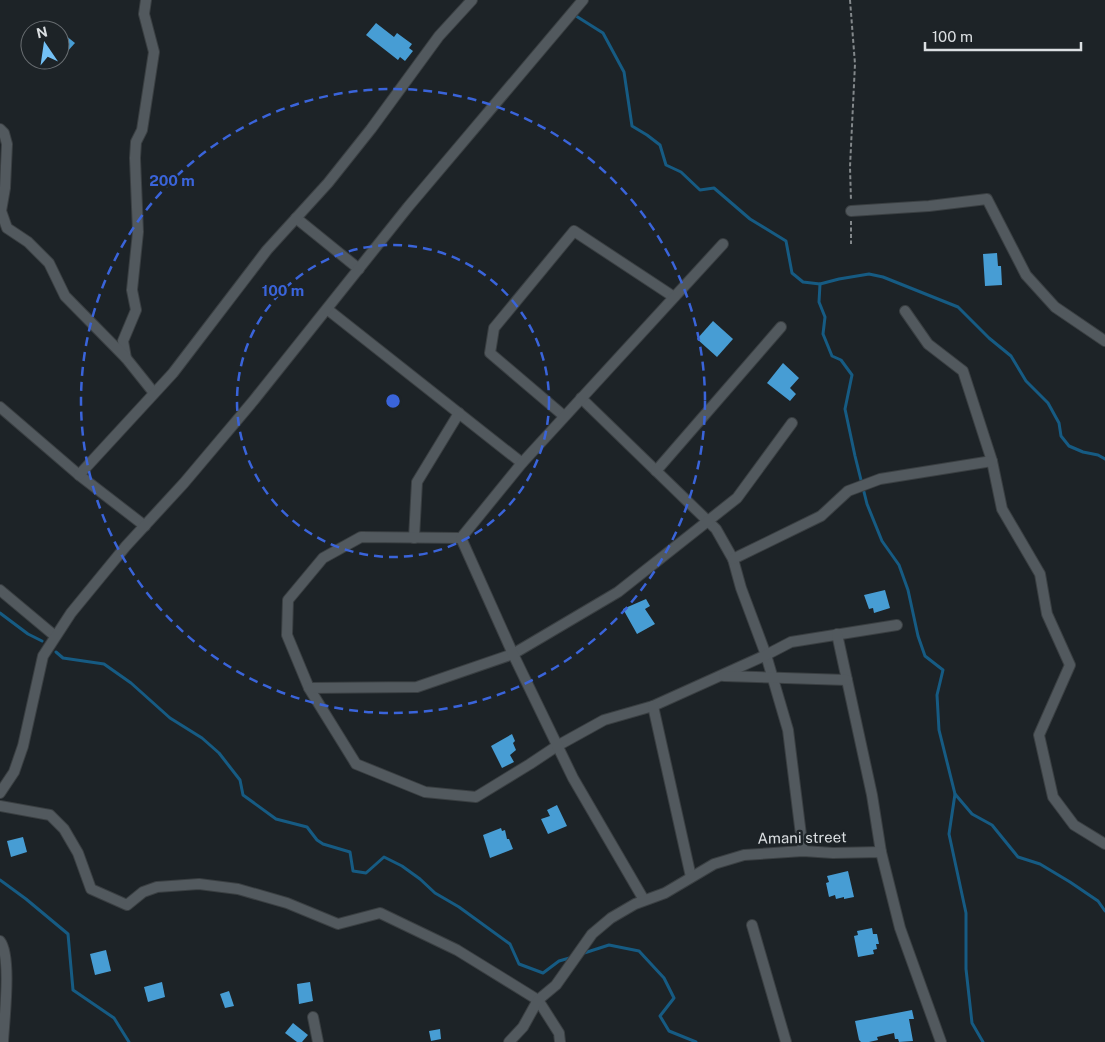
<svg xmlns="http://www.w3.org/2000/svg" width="1105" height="1042" font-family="'Public Sans',sans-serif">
  <rect width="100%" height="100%" fill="#1d2327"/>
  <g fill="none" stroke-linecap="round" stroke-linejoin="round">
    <g stroke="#165b83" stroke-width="3">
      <path d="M576,16l27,17 21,39 8,54 15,9 13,10 6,20 15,7 19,18 14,-2 36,31 36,22 6,32 11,9 17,2 19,-5 30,-5 14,3 75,30 31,31 22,18 15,25 22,22 11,20 2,13 8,10 14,6 15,3 7,4"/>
      <path d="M820,284l-1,18 6,15 -2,17 9,22 9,4 11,15 -7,34 10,47 12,48 15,37 17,24 9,25 10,46 7,20 18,14 -6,25 2,35 16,64 17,20 20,11 26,32 22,7 30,18 28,19 7,10"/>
      <path d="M0,613l28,21 14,7"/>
      <path d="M56,652l7,6 41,6 27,19 39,35 32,20 17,15 21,27 3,15 33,24 31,8 10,13 6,4 27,8 3,19 13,2 18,-16 18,9 18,13 15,14 24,14 51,37 9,20 24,9 16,-12 14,-4"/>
      <path d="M955,794l-6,40 17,79v56l6,54 11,19"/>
      <path d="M0,880l26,19 42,35 5,56 41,28 15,24"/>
      <path d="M581,954l28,-9 30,6 25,27 10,20 -14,18 9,15 27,11"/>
    </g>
  </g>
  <g fill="#479dd4">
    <path d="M376,23l18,14 3,-4 15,11 -3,4 4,3 -8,10 -5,-4 -2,3 -32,-25z"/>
    <path d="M60,31l15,12 -9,10 -6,-6z"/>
    <path d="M997,253l1,13h3l1,19 -17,1 -2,-32z"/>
    <path d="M713,321l20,18 -16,18 -20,-18z"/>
    <path d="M783,363l16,15 -9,10 6,6 -6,7 -23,-18z"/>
    <path d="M885,590l5,18 -16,5 -1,-5 -4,1 -5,-14z"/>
    <path d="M646,599l4,7 -5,3 10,15 -18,10 -14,-25z"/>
    <path d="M512,734l3,7 -2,2 3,7 -6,5 4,7 -12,6 -11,-22z"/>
    <path d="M557,805l10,21 -19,8 -7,-15 9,-3 -3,-6z"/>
    <path d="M501,828l1,3 3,-1 2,9h2l4,10 -23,9 -7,-23z"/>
    <path d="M23,837l4,15 -16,5 -4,-16z"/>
    <path d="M848,871l6,26 -10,2v-2l-8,2 -1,-4 -6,2 -3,-14 3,-1 -2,-6z"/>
    <path d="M872,928l1,6h4l2,10h-3l1,5 -4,1 1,4 -16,3 -4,-21 4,-1 -1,-4z"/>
    <path d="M106,950l5,21 -16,4 -5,-21z"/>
    <path d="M162,982l3,15 -17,5 -4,-15z"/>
    <path d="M310,982l3,19 -14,3 -2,-20z"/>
    <path d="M229,991l5,15 -9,2 -5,-14z"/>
    <path d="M912,1010l2,9h-5l4,22 -14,1 -1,-3h-3l-1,-6 -17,4 1,3 -9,2h-8l-2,-2 -4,-19z"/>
    <path d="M293,1023l15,12 -6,7h-5l-12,-9z"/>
    <path d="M440,1029l1,10 -10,2 -2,-10z"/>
  </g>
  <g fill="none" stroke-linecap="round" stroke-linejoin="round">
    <defs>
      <g id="street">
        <path d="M146,0l-2,14 10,38 -12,78 -6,12 -1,16 3,74 -6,58 4,20 -13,31 3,17 28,35"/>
        <path d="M0,129l4,4 3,11 -2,44 -4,23 6,17 21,14 21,21 16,33 61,62"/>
        <path d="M851,211l78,-5 58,-7 39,76 29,32 50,34"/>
        <path d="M296,218l63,51"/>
        <path d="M327,309l195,154"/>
        <path d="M905,311l23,33 35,27 29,90 10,48 38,65 7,40 23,51 -31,70 14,62 21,28 31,19"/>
        <path d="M581,398l135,131 17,30 8,29 25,67 22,75 15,121"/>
        <path d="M0,407l79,68 66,51"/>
        <path d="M564,416l-74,-63 4,-25 80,-97 100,66"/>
        <path d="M656,471l125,-144"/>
        <path d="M79,475l94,-102 94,-123 61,-67 43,-54 68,-93 33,-36"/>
        <path d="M414,538l3,-56 42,-69"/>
        <path d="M461,538l-100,-1 -38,21 -35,42 -1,35 22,53 47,76 69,28 51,5 54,-33 27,-18 47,-26 49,-14 113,-51 25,-13 106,-17"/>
        <path d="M733,559l88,-43 27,-25 32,-12 112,-18"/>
        <path d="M0,590l55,46"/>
        <path d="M837,634l35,161 9,57"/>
        <path d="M724,676l123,4"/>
        <path d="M309,688l108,-1 96,-33 105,-62 119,-94 55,-75"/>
        <path d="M653,706l38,171"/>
        <path d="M0,793l14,-21 9,-26 20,-90 28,-43 55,-67 58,-63 70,-83 154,-193 175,-207"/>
        <path d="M0,806l50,9 14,14 14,24 13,36 36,16 16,-13 14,-5 42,-3 39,5 49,14 51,21 42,-11 77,37 81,50 21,33 1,9"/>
        <path d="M644,900l-71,-122 -60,-124 -52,-116 61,-75 201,-219"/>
        <path d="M752,925l34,117"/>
        <path d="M0,941c12,15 4,80 3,101"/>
        <path d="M313,1017l5,25"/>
        <path d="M509,1042l14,-15 15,-27 18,-15 36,-51 19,-16 24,-14 30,-11 49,-29 30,-9 59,-4 30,2 48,-1 19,76 41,114"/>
      </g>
    </defs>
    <use href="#street" stroke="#3a3f42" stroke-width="12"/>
    <g stroke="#83888b" stroke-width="2" stroke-dasharray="4 2.5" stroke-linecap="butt">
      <path d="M850,0l5,64 -5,103 1,34"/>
      <path d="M851,221v23"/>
    </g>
    <use href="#street" stroke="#52595e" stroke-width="10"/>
  </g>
  <g fill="none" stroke="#3a64da" stroke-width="2.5" stroke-dasharray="9 6">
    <circle cx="393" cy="401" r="156"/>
    <circle cx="393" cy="401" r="312"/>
  </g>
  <g text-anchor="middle" stroke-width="5" stroke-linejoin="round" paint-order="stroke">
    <g font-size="15" fill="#dbdfe2" stroke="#1d2327">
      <text transform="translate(802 838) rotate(-1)" y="5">Amani street</text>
    </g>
  </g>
  <circle cx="393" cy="401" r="8" fill="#3a64da" stroke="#1d2327" stroke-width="2.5"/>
  <g font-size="15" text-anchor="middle" font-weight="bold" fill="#3a64da" stroke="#1d2327" stroke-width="5" stroke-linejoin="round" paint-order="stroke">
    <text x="172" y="186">200 m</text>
    <text x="283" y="296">100 m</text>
  </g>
  <g transform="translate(45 45) rotate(347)"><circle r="24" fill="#1d2327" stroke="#696e72"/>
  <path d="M0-4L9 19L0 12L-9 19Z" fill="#73c1f6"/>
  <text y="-8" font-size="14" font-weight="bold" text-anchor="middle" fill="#dbdfe2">N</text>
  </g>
  <path d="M925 42v8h156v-8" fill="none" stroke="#dbdfe2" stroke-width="2.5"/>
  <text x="932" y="42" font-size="15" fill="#dbdfe2" stroke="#1d2327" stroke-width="4" paint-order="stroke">100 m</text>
</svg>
